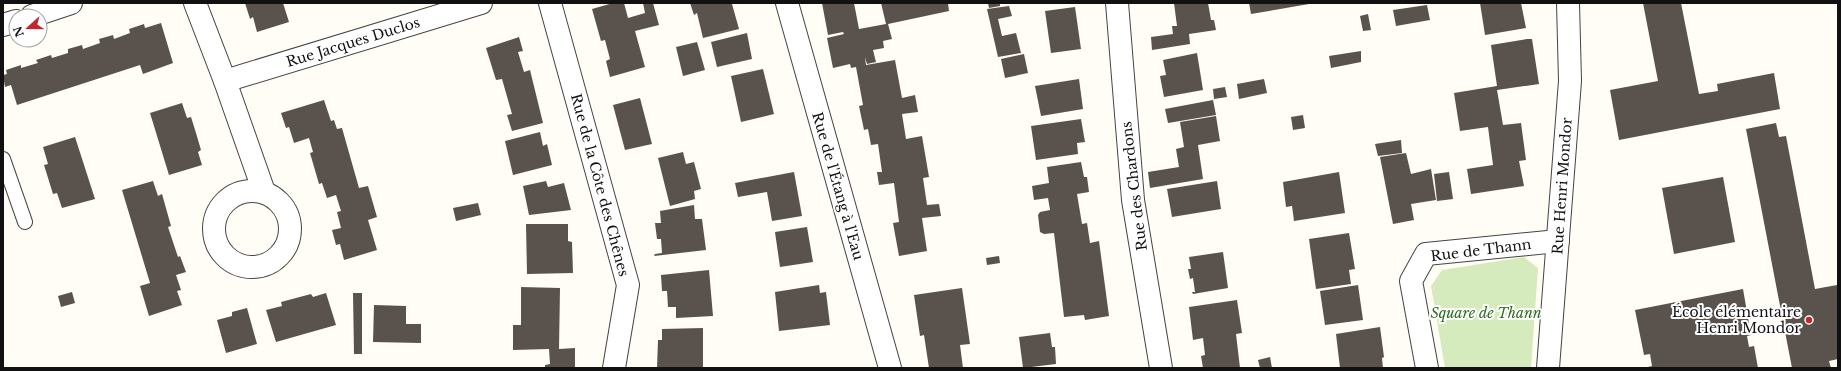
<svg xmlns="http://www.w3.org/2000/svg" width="1841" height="371" font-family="'Libre Baskerville',serif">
  <rect width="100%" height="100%" fill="#fffdf5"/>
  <path fill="#d5ebbd" d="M1524,257l14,11 -7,100h-86l-14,-82 11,-16z"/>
  <g fill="#5a524d">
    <path d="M245,3h38l6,19 -32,10 -4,-15 -3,2z"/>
    <path d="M613,3h11l4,15 17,-5 -2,-10h10l6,22 -24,6 10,36 -35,10 -4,-16 4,-2 -5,-19 -4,1 -9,-32z"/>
    <path d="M690,3h46l-4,1 7,25 -36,9 -6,-25 -3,2z"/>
    <path d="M822,3h32l5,26 27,-5 -5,-21h67l1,8 -61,13 4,15 -9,2 1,7 -11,2 3,12 -9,2 -2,-7 1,8 29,-5 7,38 13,-3 3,17 -16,2 4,25 16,-3 7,41 -6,1 4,27 12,-1 2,12 -19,2 5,33 -28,5 -6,-33 6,-1 -5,-39 -15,2 -2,-13h5l-4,-28 -7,1 -3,-16 -4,1 -5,-24 4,-1 -7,-38 -5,1 -1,-4 -17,4 -6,-30 17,-4 -1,-2 -15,3z"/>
    <path d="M988,3h12v3l-11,2z"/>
    <path d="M1174,3h34l3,17h3l2,10 -27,4 1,10 -38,6 -1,-13 22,-3 -1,-8h5z"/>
    <path d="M1249,3h60v1l-58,10z"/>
    <path d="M1480,3h41l5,25 -41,7z"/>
    <path d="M1643,3h38l18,91 19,-3 -1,-7 57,-11 6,36 -161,31 -9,-50 48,-9z"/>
    <path d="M1427,5l3,15 -34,6 -3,-16z"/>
    <path d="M1009,6l3,10 -14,3 4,17 14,-3 5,20 -23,4 -11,-48z"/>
    <path d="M1075,7l6,42 -30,4 -6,-42z"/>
    <path d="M1368,14l3,16 -8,1 -3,-15z"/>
    <path d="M161,23l12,40 -30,11 -3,-9 -123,40 -6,-20 -6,2 -2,-12 4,-1 -1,-4 15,-5v3l17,-5 -2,-3 15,-5 1,3 16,-5v-4l14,-4 1,4 17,-6 -1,-4 14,-4 1,4 16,-6 -1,-4 15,-5 1,4z"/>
    <path d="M747,33l5,26 -35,8 -6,-25z"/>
    <path d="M519,37l4,14 -5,1 6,20 6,-2 13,53 -31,8 -5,-16 5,-1 -10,-35 -6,1 -10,-32z"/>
    <path d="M1527,39h5l7,45 -42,6 6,35 18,-2 5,37 -7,1 5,25 -53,8 -4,-25 26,-4 -5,-38 -28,4 -6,-38 43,-7 -6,-41z"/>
    <path d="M697,42l8,28 -22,6 -7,-29z"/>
    <path d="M1361,51v11l-30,6 -2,-12z"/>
    <path d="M1197,53l6,37 -39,7 -4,-21 6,-1 -3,-15z"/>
    <path d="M1024,54l4,19 -23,5 -4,-19z"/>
    <path d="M763,69l11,45 -33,8 -10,-46z"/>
    <path d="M1079,79l4,30 -42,7 -6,-30z"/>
    <path d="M1264,79l3,14 -28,6 -2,-15z"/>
    <path d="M1225,87l2,10 -13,2 -1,-10z"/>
    <path d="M640,98l12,46 -27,6 -12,-45z"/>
    <path d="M324,100l7,21 3,-1 3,9 5,-1 17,60 9,-2 9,31 -9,3 9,30 -33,10 -4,-16 -4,1 -4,-15 9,-2 -4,-16 4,-1 -5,-16 -9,3 -5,-15 -3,1 -9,-31 3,-1 -4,-14 -15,5 -5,-16 -3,1 -5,-15z"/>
    <path d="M1213,100l3,15 -48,8 -3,-14z"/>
    <path d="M182,103l5,15 4,-1 5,16 5,17 -3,2 4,13 -33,10 -19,-62z"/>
    <path d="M1303,115l2,13 -12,2 -2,-13z"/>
    <path d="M1216,116l4,25 -22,4 5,34 -53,9 -2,-16 31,-5 -3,-18 8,-2 -4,-25z"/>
    <path d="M1081,119l4,23 -8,1 1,11 -42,6 -5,-34z"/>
    <path d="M1776,123l3,14 7,-1 29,153 22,-4 1,74 -9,2 2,7h-39l-46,-239z"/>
    <path d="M540,132l3,14 4,-2 5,21 -39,10 -8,-34z"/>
    <path d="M75,137l20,62 -33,9 -5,-15 -4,1 -9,-29 4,-1 -5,-17z"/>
    <path d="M1401,140l1,13 -24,3 -3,-12z"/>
    <path d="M683,152l3,12 8,-2 7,27 -7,2 1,8 -25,7 -12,-48z"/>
    <path d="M1406,153l5,21 20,-5 5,31 -25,4 3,16 -21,4 -13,-67z"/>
    <path d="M1081,162l3,15h3l2,15 -12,2 5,30 5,-1 3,20 9,-2 10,75 -24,4 -1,-5 -20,2 -10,-84 -10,1 -4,-2 -2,-17 2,-3 10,-2 -2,-12 -14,2 -2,-14 17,-3 -2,-16z"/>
    <path d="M794,172l8,44 -30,5 -5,-29 -29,5 -3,-14z"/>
    <path d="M1339,172l6,41 -51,8 -2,-15 -6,1 -3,-25z"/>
    <path d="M1449,172l4,27 -16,2 -3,-27z"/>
    <path d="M1723,177l12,65 -61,12 -12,-66z"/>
    <path d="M153,181l5,15 4,-2 9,32 -3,1 10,30 2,-1 6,16 -10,3 5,15 -4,1 5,14 -33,11 -9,-30 10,-3 -28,-93z"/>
    <path d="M546,181l2,6 16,-4 7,27 -42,5 -6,-29z"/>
    <path d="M1217,181l4,28 -49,8 -5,-28z"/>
    <path d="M478,203l3,12 -25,6 -3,-13z"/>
    <path d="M694,205l1,14h7l4,31 -52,6 1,-2 7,-1 -1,-14h-4l-2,-16h6l-1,-12z"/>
    <path d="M526,224h42v17l4,1 1,31 -46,1z"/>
    <path d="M807,227l6,35 -33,5 -5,-35z"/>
    <path d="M1349,233l6,36 -6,1 2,14 -35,5 -7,-50z"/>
    <path d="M1223,252l5,36 -35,6 -1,-2h3l-2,-14 -3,1 -2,-10h3l-2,-12z"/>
    <path d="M999,256l1,7 -13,2 -1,-7z"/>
    <path d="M709,270l4,46 -37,2v-11h-8l-1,-16h-5l-1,-16z"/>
    <path d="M819,285l1,8 6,-1 4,33 -51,6 -4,-39z"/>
    <path d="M1358,285l5,35 -38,5 -5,-34z"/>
    <path d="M521,287l39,1 -1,61 16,-1v20h-30v-3l5,-1 -1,-15 -36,1v-25h8z"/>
    <path d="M962,288l8,56 -10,1 3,23h-34l-5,-33 -4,1 -6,-41z"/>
    <path d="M1743,289l8,46 -4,1 2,11 5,-1 4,22h-114l8,-2 -2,-12 -6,1 -9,-45z"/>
    <path d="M72,292l3,11 -14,4 -3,-11z"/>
    <path d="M326,293l10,32 -60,17 -10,-32 16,-4 -1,-4 30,-8 2,3z"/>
    <path d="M353,293h9v61h-8z"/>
    <path d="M1237,300l5,33 -6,1 4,34h-37l-2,-12 4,-1 -2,-17 -10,2 -4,-33z"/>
    <path d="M374,305l32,1v18h15v19l-48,-1z"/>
    <path d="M247,308l10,36 -31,9 -9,-33 15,-4v-4z"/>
    <path d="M1380,327l4,30 -2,1 1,10h-43l-4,-34z"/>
    <path d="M703,328v40h-46l1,-28h4v-11z"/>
    <path d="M1050,333l2,14h3l1,17 -33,4 -4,-31z"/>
    <path d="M1270,357l2,11h-12l-2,-8z"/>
  </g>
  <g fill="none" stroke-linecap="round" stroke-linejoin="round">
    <defs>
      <path id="lane" d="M3,159l22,63"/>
      <g id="street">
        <path d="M195,3l30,78 256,-78"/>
        <path d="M550,3l78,282 -14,83"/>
        <path d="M787,3l103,365"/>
        <path d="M1117,3l16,197 28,168"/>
        <path d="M32,16l39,-13"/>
        <path d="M3,25l13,-4"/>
        <path d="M225,81l39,111"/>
        <circle cx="252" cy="229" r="38"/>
        <path d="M1427,368l-16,-87 15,-27 132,-13"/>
        <path d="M1548,368l22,-287 -2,-78"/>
      </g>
    </defs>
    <use href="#lane" stroke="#444" stroke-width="16"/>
    <use href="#street" stroke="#444" stroke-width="24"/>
    <use href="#lane" stroke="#fff" stroke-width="14"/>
    <use href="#street" stroke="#fff" stroke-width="22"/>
  </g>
  <circle fill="#c4262e" stroke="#fff" stroke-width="1.5" cx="1809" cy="320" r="4"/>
  <g text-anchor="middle" stroke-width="4" stroke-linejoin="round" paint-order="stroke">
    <g font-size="14" fill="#111" stroke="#fff">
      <text transform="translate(353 42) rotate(-17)" y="5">Rue Jacques Duclos</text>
      <text transform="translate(600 185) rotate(75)" y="5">Rue de la Côte des Chênes</text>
      <text transform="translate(838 186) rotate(74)" y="5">Rue de l'Étang à l'Eau</text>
      <text transform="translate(1134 186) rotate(-97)" y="5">Rue des Chardons</text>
      <text transform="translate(1562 186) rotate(-86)" y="5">Rue Henri Mondor</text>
      <text transform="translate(1481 250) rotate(-7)" y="5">Rue de Thann</text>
    </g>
    <g font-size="14" fill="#111" stroke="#fff" text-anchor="end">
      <text x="1801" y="317">École élémentaire<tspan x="1801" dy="16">Henri Mondor</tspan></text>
    </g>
    <g font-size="14" font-style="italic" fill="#2f6b1f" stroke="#fff">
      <text x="1486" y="318">Square de Thann</text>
    </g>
  </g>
  <rect width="1841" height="371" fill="none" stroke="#111111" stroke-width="8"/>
  <g transform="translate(28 28) rotate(249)"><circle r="19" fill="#ffffff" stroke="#a0a0a0"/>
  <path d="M0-3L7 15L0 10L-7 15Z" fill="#c4262e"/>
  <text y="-6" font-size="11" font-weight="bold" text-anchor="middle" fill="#111111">N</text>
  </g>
</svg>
